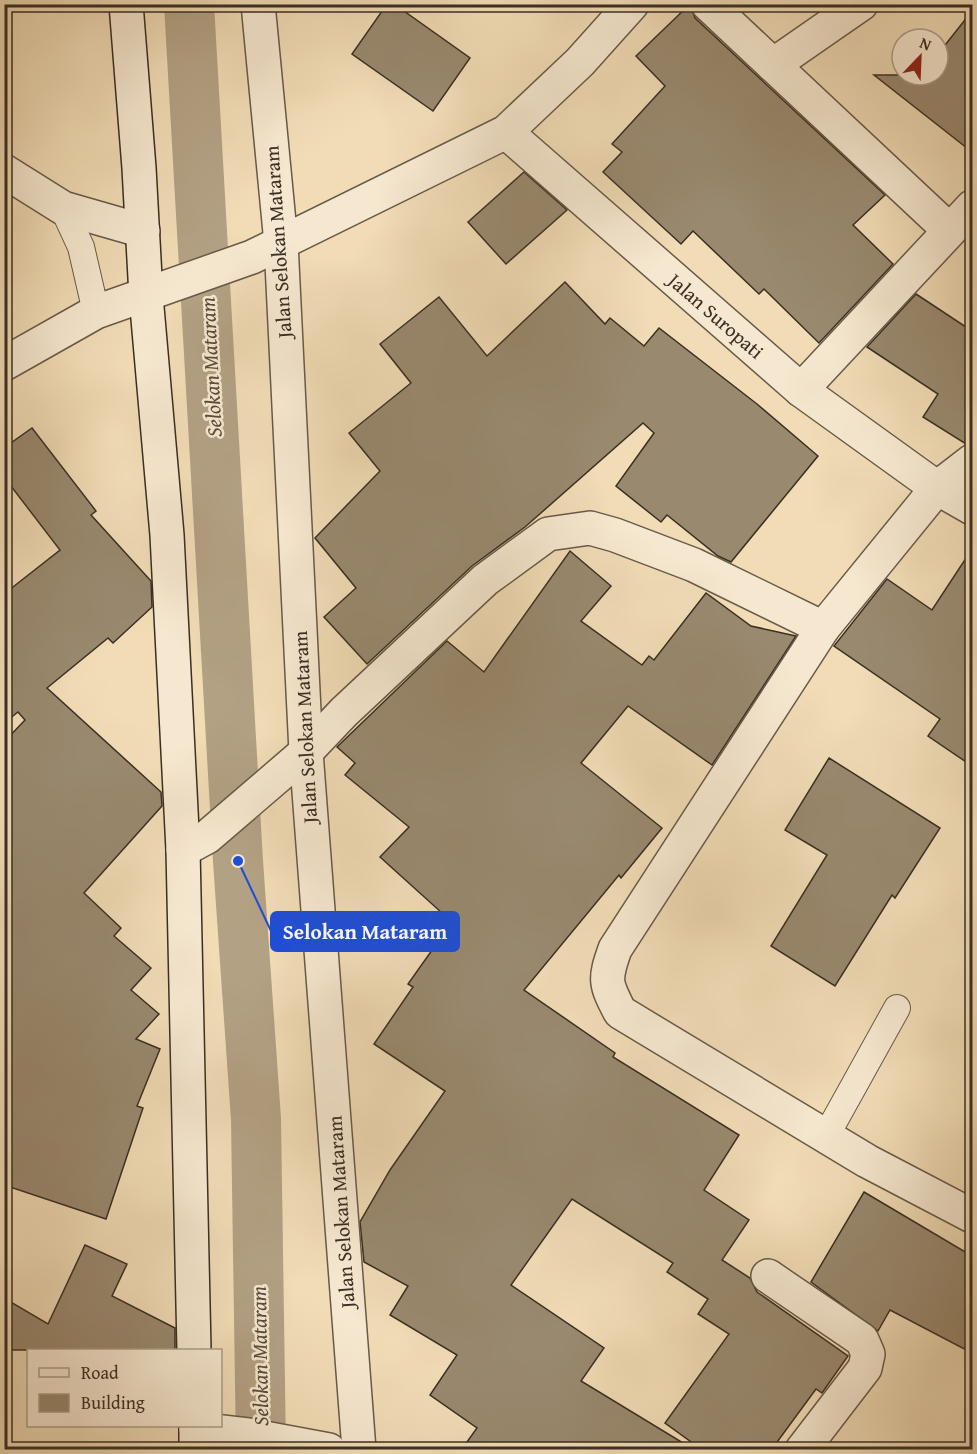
<svg xmlns="http://www.w3.org/2000/svg" width="977" height="1454" font-family="'Gentium Book Plus',serif">
  <rect width="100%" height="100%" fill="#f1dcb6"/>
  <filter id="stains"><feTurbulence type="fractalNoise" baseFrequency=".00333" numOctaves="4"/><feColorMatrix values="0 0 0 0 .2 0 0 0 0 .09 0 0 0 0 .02 0 0 0 .5 -.17"/></filter>
  <radialGradient id="worn" r=".72"><stop offset=".6" stop-color="#630" stop-opacity="0"/><stop offset="1" stop-color="#630" stop-opacity=".3"/></radialGradient>
  <g fill="none" stroke-linecap="round" stroke-linejoin="round">
    <path stroke="#b3a184" stroke-width="50" d="M189,4l49,857 18,258 5,331"/>
  </g>
  <g fill="#99896f" stroke="#3a2f23" stroke-width="1.5">
    <path d="M387,4h7l76,54 -37,53 -81,-57z"/>
    <path d="M690,4l5,14 190,177 -32,30 40,39 -74,79 -55,-54 -5,5 -66,-63 -12,13 -78,-72 19,-20 -10,-8 53,-58 -29,-30z"/>
    <path d="M972,11v141l-98,-77h64v-21z"/>
    <path d="M524,172l43,38 -61,54 -38,-42z"/>
    <path d="M565,282l40,42 5,-6 34,28 15,-18 98,76 61,52 -87,106 -13,-6 -51,-41 -6,7 -45,-36 38,-53 -11,-10 -118,104 -53,39 -105,98 -43,-47 32,-29 -41,-50 65,-67 -31,-38 62,-50 -31,-39 59,-47 48,59z"/>
    <path d="M916,294l56,37v112l-6,1 -43,-27 15,-23 -71,-47z"/>
    <path d="M32,428l64,83 -5,4 60,66 1,26 -39,36 -5,-5 -61,50 114,104 1,14 -78,87 37,35 -7,8 37,32 -20,22 28,24 -23,25 24,10 -23,57 6,2 -37,111 -102,-34v-443l21,-22 -7,-8 -14,11v-129l56,-44 -56,-73v-29z"/>
    <path d="M972,549v217l-44,-30 12,-17 -106,-73 53,-67 45,31z"/>
    <path d="M570,551l41,35 -30,35 61,44 7,-9 5,4 52,-67 45,33 45,10 -84,129 -84,-59 -47,57 81,65 -41,50 -2,-3 -95,115 91,63 -2,4 126,78 -35,55 45,30 -27,40 28,18 7,14 91,64 -26,37 -6,-4 -44,60h-71l-36,-26 64,-89 -31,-20 10,-15 -41,-27 6,-9 -101,-64 -61,86 93,63 -23,33 112,68h-231l15,-21 -47,-33 27,-40 -67,-40 18,-29 -44,-24 -4,-40 30,-52 55,-79 -71,-47 39,-57 -5,-3 44,-62 -72,-65 29,-30 -64,-52 10,-12 -18,-16 110,-106 37,31z"/>
    <path d="M829,758l111,70 -45,70 -3,-3 -57,91 -64,-40 56,-91 -42,-25z"/>
    <path d="M864,1192l108,64v97l-82,-43 -12,21 -67,-49z"/>
    <path d="M85,1245l42,19 -15,32 63,32v22h-171v-52l44,26z"/>
  </g>
  <g fill="none" stroke-linecap="round" stroke-linejoin="round">
    <defs>
      <g id="lane">
        <path d="M63,208l18,39 15,65"/>
        <path d="M826,1136l71,-128"/>
      </g>
      <g id="street">
        <path d="M258,4l23,239 25,509 53,698"/>
        <path d="M708,4l241,226"/>
        <path d="M773,65l88,-61"/>
        <path d="M506,132l295,258 136,98 35,20"/>
        <path d="M4,171l59,37 80,23"/>
        <path d="M4,364l92,-52 156,-55 254,-125 74,-70 52,-58"/>
        <path d="M801,390l171,-183"/>
        <path d="M823,628l-208,321c-11,31 -10,34 5,63l247,149 105,55"/>
        <path d="M183,850l24,-13 99,-85 38,-40 141,-132 63,-46 42,-6 25,7 79,30 129,63 114,-140 35,-27"/>
        <path d="M768,1276l94,64 6,14 -3,14 -63,82"/>
        <path d="M196,1429l52,6 81,15"/>
      </g>
      <g id="secondary">
        <path d="M126,4l13,164 7,128 21,239 16,315 11,500"/>
        <path d="M196,1426v24"/>
      </g>
    </defs>
    <use href="#lane" stroke="#685a48" stroke-width="28"/>
    <use href="#street" stroke="#685a48" stroke-width="36"/>
    <use href="#secondary" stroke="#3a2f23" stroke-width="36"/>
    <use href="#lane" stroke="#f6e8d0" stroke-width="26"/>
    <use href="#street" stroke="#f6e8d0" stroke-width="33"/>
    <use href="#secondary" stroke="#f6e8d0" stroke-width="33"/>
  </g>
  <g text-anchor="middle" stroke-width="5" stroke-linejoin="round" paint-order="stroke">
    <g font-size="20" fill="#3a2f23" stroke="#f6e8d0">
      <text transform="translate(278 242) rotate(-94)" y="7">Jalan Selokan Mataram</text>
      <text transform="translate(716 316) rotate(41)" y="7">Jalan Suropati</text>
      <text transform="translate(305 727) rotate(-93)" y="7">Jalan Selokan Mataram</text>
      <text transform="translate(341 1212) rotate(-94)" y="7">Jalan Selokan Mataram</text>
    </g>
    <g font-size="21" font-style="italic" fill="#584c3b" stroke="#f6e8d0">
      <text transform="translate(211 367) rotate(-93)" y="7">Selokan Mataram</text>
      <text transform="translate(260 1356) rotate(-91)" y="7">Selokan Mataram</text>
    </g>
  </g>
  <path fill="none" stroke="#1d4ed8" stroke-width="2" d="M238 861L271 931"/>
  <circle fill="#1d4ed8" stroke="#f6e8d0" stroke-width="2" cx="238" cy="861" r="6"/>
  <rect fill="#1d4ed8" stroke="#1d4ed8" stroke-width="2" x="271" y="912" width="188" height="39" rx="6"/>
  <g font-size="21" text-anchor="middle" font-weight="bold" fill="#fff">
    <text x="365" y="939">Selokan Mataram</text>
  </g>
  <rect width="977" height="1454" fill="none" stroke="#f1dcb6" stroke-width="24"/>
  <rect x="6" y="6" width="965" height="1442" fill="none" stroke="#3a2f23" stroke-width="3"/>
  <rect x="12" y="12" width="953" height="1430" fill="none" stroke="#3a2f23" stroke-width="1.5"/>
  <rect x="27" y="1349" width="195" height="78" fill="#f6e8d0" stroke="#ab9e8b" stroke-width="1.5"/>
  <rect x="39" y="1368" width="30" height="9" fill="#f6e8d0" stroke="#ab9e8b" stroke-width="1.5"/>
  <text x="81" y="1379" font-size="18" fill="#3a2f23">Road</text>
  <rect x="39" y="1394" width="30" height="18" fill="#99896f" stroke="#ab9e8b" stroke-width="1.5"/>
  <text x="81" y="1409" font-size="18" fill="#3a2f23">Building</text>
  <g transform="translate(920 57) rotate(23)"><circle r="28" fill="#f6e8d0" stroke="#ab9e8b" stroke-width="1.5"/>
  <path d="M0-4.5L10 22L0 15L-10 22Z" fill="#8f2418"/>
  <text y="-9" font-size="16" font-weight="bold" text-anchor="middle" fill="#3a2f23">N</text>
  </g>
  <rect width="100%" height="100%" filter="url(#stains)"/>
  <rect width="100%" height="100%" fill="url(#worn)"/>
</svg>
